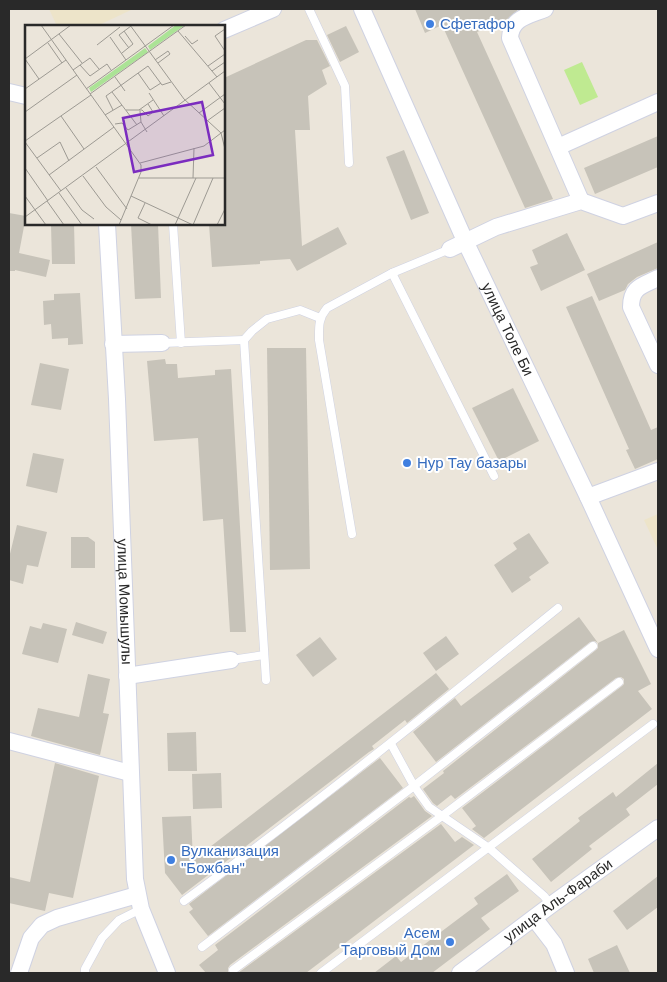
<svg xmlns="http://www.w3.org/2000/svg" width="667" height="982" font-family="Arial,sans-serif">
  <rect width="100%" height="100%" fill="#ebe5da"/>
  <g fill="#ede4c9">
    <path d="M49,9h84l-36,17h-40z"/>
    <path d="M658,514v36l-14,-30z"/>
  </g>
  <path fill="#bfea91" d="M582,62l16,35 -18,8 -16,-35z"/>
  <g fill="#c7c3b9">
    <path d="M415,9h104l-13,11 -29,12 76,167 -28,9 -83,-183 -17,8z"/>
    <path d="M346,26l13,26 -19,10 -13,-27z"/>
    <path d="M306,40h11l13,26 -8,4 5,14 -19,12 2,34h-15l7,116 36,-19 9,17 -50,27 -7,-12 -30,2v3l-48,3 -3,-43h15v-146z"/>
    <path d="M658,136v31l-63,27 -11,-26z"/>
    <path d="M404,150l25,63 -18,7 -25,-63z"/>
    <path d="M9,213l17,3 -7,37 31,7 -4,17 -31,-7v1h-6z"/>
    <path d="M51,224h23l1,40h-23z"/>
    <path d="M131,224h27l3,74 -26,1z"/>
    <path d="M567,233l18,37 -44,21 -11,-24 8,-3 -6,-14z"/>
    <path d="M658,242v26l-21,9 -9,7 -3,6 -26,11 -12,-27z"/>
    <path d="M80,293l3,51 -15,1v-7l-16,1 -1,-15 -7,1 -1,-24 11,-1v-6z"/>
    <path d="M592,296l59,134 7,-3v32l-23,10 -9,-19 3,-1 -63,-142z"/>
    <path d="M267,348h39l4,221 -40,1z"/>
    <path d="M165,359l1,5h11l1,14 37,-3v-5l16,-1 15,263h-16l-7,-113 -20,2 -5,-83 -44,3 -7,-80z"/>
    <path d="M40,363l29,6 -8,41 -30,-5z"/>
    <path d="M513,388l26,53 -40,20 -27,-53z"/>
    <path d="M33,453l31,6 -7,34 -31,-7z"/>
    <path d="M17,525l30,7 -9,35 -11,-2 -4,19 -14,-4v-22z"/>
    <path d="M529,533l20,30 -20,14 2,3 -19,13 -18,-28 23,-16 -4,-6z"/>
    <path d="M71,537h17l7,5v26h-24z"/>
    <path d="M579,617l19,26 26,-13 27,54 -13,7 14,18 -168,129 -12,-9 4,-3 -14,-18 160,-122 2,-2v-5l-3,-2 -5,1 -161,121 -4,-4 -14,11 -4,-3 -10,-14 21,-16 -1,-2 153,-121 2,-2v-5l-3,-2 -5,1 -154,120 -23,-30 42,-34 6,8z"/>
    <path d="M76,622l31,10 -4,12 -31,-9z"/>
    <path d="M43,623l24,6 -9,34 -36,-9 8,-28 11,3z"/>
    <path d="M446,636l13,18 -23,17 -13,-18z"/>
    <path d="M320,637l17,22 -24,18 -17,-22z"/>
    <path d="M436,673l13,16 -42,34 -2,-3 -33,26 2,3 -5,3 -187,143 -17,-22 -3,-56 29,-1 2,44z"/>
    <path d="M88,674l22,5 -7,34 6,1 -9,41 -69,-19 7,-28 41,9z"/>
    <path d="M196,732l1,39h-29l-1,-38z"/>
    <path d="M380,758l23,30 -195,148 -19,-24 4,-3 -4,-5z"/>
    <path d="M55,763l44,13 -26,122 -24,-5 -4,18 -36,-8v-26l21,5z"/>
    <path d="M658,763v21l-32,25 4,6 -41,31 3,3 -41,33 -19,-23 48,-38 -2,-3 35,-26 3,5z"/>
    <path d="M221,773l1,35 -29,1 -1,-35z"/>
    <path d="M414,796l11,15 7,5 -202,149 -2,3v5h-22l-7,-8 19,-15 -3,-5 194,-148 2,1z"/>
    <path d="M441,824l14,18 7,-5 12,8 -168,128h-68z"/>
    <path d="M507,874l12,17 -38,27 9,11 -58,44h-58l22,-17 5,6 77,-58 -4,-6z"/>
    <path d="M658,876v31l-31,23 -14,-19z"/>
    <path d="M617,945l13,28h-36l-6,-14z"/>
  </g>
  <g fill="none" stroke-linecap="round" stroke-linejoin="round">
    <defs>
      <g id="service">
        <path d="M309,9l36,77 4,77"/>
        <path d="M173,224l8,119"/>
        <path d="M392,273l102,203"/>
        <path d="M162,343l82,-3"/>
        <path d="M352,534l-33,-194c0,-13 -1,-21 8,-32l65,-35 58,-24"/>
        <path d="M231,660l33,-5"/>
        <path d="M266,680l-22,-340 8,-9 15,-12 33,-9 20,8"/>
        <path d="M391,744l23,42 15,21 60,41 55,48 7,9"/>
        <path d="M184,901c128,-94 251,-193 374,-293"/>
        <path d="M202,947l212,-161 179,-140"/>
        <path d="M233,970l209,-154 177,-134"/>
        <path d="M85,973v-4l17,-31 17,-18 22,-11"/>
        <path d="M321,973l332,-249"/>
      </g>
      <g id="minor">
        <path id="s1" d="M362,9l104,234 122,254 70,152"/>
        <path d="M545,9c-17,7 -34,9 -35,29l71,163"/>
        <path d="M224,30l49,-21"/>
        <path d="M9,92l17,4"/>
        <path d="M558,147l100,-45"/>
        <path id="s2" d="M107,224l10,175 18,480 6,30 26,64"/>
        <path d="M450,249l46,-22 85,-26 42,15 35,-13"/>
        <path d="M658,278c-16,8 -27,9 -27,29l27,58"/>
        <path d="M113,344l49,-1"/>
        <path d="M588,497l70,-26"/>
        <path d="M127,676l104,-16"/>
        <path d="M9,741l121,32"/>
        <path d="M534,918l20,26 12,29"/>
        <path d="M19,973l12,-35 11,-13 15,-7 80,-23"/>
        <path id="s3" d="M460,973l91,-68 107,-77"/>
      </g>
    </defs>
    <use href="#service" stroke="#cfd2e2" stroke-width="9"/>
    <use href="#minor" stroke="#cfd2e2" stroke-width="18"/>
    <use href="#service" stroke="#fff" stroke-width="8"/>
    <use href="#minor" stroke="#fff" stroke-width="16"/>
  </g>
  <g fill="#3f7fe0" stroke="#fff" stroke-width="2">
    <circle cx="430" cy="24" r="5"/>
    <circle cx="407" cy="463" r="5"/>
    <circle cx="171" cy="860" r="5"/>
    <circle cx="450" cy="942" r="5"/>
  </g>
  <g text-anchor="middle" stroke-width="4" stroke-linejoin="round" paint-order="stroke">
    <g font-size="15" fill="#366cbe" stroke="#fff" text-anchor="start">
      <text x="440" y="29">Сфетафор</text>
      <text x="417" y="468">Нур Тау базары</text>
      <text x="181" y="856">Вулканизация<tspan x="181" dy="17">"Божбан"</tspan></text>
      <text x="440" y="938" text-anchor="end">Асем<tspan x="440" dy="17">Тарговый Дом</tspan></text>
    </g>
    <g font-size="15" fill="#292929" stroke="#fff">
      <text dy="5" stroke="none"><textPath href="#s1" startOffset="352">улица Толе Би</textPath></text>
      <text dy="5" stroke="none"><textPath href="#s2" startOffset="378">улица Момышулы</textPath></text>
      <text dy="5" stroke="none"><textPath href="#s3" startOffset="122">улица Аль-Фараби</textPath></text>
    </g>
  </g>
  <g transform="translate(25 25)">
    <rect width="200" height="200" fill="#ebe5da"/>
    <path d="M151,0h9l-35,25 -2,-4zM120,23l3,4 -57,40 -2,-4z" fill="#abe396"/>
    <path fill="none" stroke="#9d9a93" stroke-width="1" d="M16,0l100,140v7l-22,53M105,0l54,74 37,34 4,16M200,4l-10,7 10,15M153,6l39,46M34,9l23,29M160,11l7,8 6,-4M85,12l16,23M23,18l14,20M72,20l23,-18M104,23l-10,-13 12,-9M97,28l11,-9 -9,-13M130,35l13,-9 2,3 -12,9M55,40l10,11 17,-12 4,6M183,41l17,-12M48,45l17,-12 9,11M187,46l13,-9M113,48l12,17 11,-7M90,52l10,14M14,54l-14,-20 46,-34M184,58l16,21M0,64l41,-29M61,64l88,-64M87,67l25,33M124,68l15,23M65,69l96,-69M88,85l-7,-14 42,-30 14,19 9,-3M101,85h16l6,6 5,-4 -5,-8M114,85l14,-10M115,86l1,11 6,10M0,87l52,-37M174,88l26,-19M80,90l17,-10M36,91l23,33M182,96l18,-13M90,99l7,-1 6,7 13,-8M0,116l66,-46M0,117l36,49M12,133l23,-16 9,19M115,138l64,-17 21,-16M71,142l31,42M0,143l23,33M24,150l65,-48M58,151l23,31 15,13M114,153h86M168,153l1,-30M41,163l16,22 12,9M34,168l23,32M0,171l21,29M106,171l62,29M22,176l17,24M120,178l-7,15 14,7M0,192l200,-146M150,200l21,-47M168,200l20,-47M192,200l8,-16"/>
    <path fill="#7b2cbf" fill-opacity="0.15" stroke="#7b2cbf" stroke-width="2.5" d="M177,77l11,53 -79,17 -11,-54z"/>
    <rect width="200" height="200" fill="none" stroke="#292929" stroke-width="2.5"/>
  </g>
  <rect width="667" height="982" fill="none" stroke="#292929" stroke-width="20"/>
</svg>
